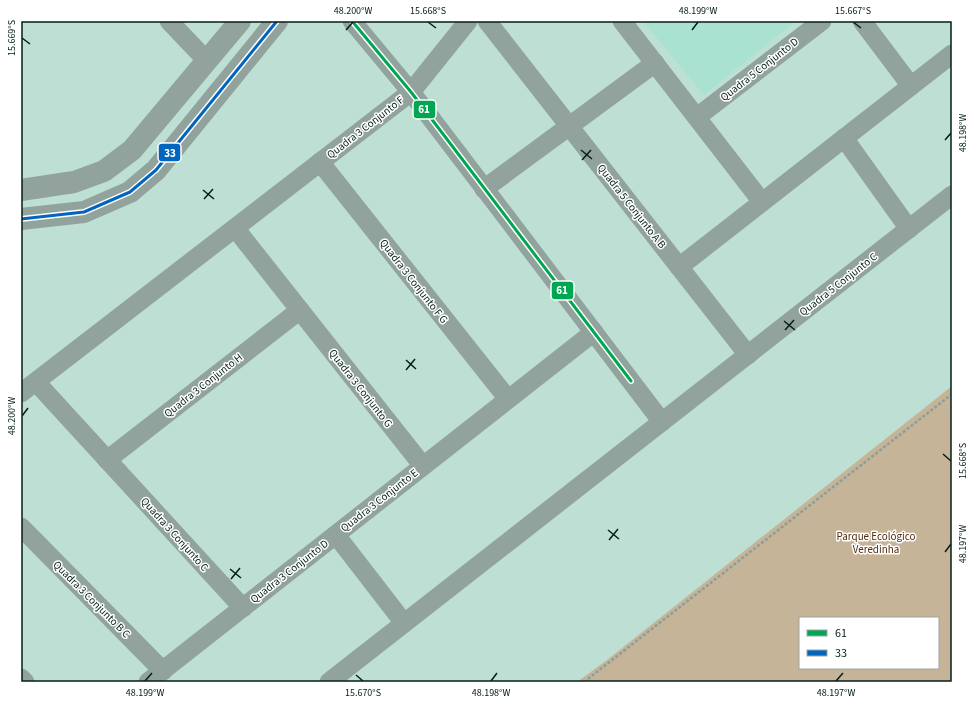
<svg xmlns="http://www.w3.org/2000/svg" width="973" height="703" font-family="'Source Sans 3',sans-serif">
  <rect width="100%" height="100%" fill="#bddfd4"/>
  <path fill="#aae2d1" d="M643,21h153l-92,74z"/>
  <path fill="#c6b499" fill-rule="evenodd" d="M952,386v296h-375l30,-22zM800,618h138v50h-138z"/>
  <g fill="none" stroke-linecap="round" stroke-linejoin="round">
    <path stroke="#8b9e98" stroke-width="2.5" stroke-dasharray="3 2" stroke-linecap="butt" d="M584,682l368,-288"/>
    <g stroke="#92a39d" stroke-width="19">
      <path d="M169,21l38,40"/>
      <path d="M352,21l59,71 251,330"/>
      <path d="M487,21l261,334"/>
      <path d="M622,21l140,181"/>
      <path d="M862,21l49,65"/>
      <path d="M697,117l125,-96"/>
      <path d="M844,138l65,91"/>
      <path d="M320,162l188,237"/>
      <path d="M484,189l171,-126"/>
      <path d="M235,228l188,238"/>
      <path d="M679,267l273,-213"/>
      <path d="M36,382l207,226"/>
      <path d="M21,393l390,-301 57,-71"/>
      <path d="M107,460l193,-150"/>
      <path d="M21,527l142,144"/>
      <path d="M336,535l68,88"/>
      <path d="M21,678l4,4"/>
      <path d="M148,682l446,-350"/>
      <path d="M329,682l623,-487"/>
    </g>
    <g stroke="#92a39d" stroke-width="22">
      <path d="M21,190l53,-8 30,-11 28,-21 108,-129"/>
      <path d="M21,219l63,-7 46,-20 26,-22 121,-149"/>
    </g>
    <defs>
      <path id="bus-1" d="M352,21l59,71 220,289"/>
      <path id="bus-2" d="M21,219l63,-7 46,-20 26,-22 121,-149"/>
    </defs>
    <use href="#bus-1" stroke="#fff" stroke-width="6"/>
    <use href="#bus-2" stroke="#fff" stroke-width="6"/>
    <use href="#bus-1" stroke="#00a651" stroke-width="3"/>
    <use href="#bus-2" stroke="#0065bd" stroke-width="3"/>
  </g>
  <path fill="none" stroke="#041f18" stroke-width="1.5" d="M428,22l8,6M853,22l8,6M346,30l7,-8M692,30l6,-8M22,38l8,6M945,140l6,-7M581,150l11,9M582,160l9,-10M203,190l11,9M204,199l9,-10M784,321l11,9M785,330l9,-10M406,360l10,9M406,370l9,-11M22,416l6,-8M943,454l8,7M608,530l11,9M609,540l9,-11M945,552l6,-8M230,569l11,9M231,579l9,-11M356,675l7,6M145,681l7,-8M491,681l6,-8M836,681l7,-8"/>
  <g text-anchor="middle" stroke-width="3" stroke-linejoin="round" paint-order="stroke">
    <g font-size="11" fill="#041f18" stroke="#fff">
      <text transform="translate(759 69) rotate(-38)" y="4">Quadra 5 Conjunto D</text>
      <text transform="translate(365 127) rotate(-38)" y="4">Quadra 3 Conjunto F</text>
      <text transform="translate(632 206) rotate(52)" y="4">Quadra 5 Conjunto A B</text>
      <text transform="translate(414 281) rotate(52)" y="4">Quadra 3 Conjunto F G</text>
      <text transform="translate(838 284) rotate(-38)" y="4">Quadra 5 Conjunto C</text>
      <text transform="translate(203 385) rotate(-38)" y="4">Quadra 3 Conjunto H</text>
      <text transform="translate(361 388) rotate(52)" y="4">Quadra 3 Conjunto G</text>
      <text transform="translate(379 500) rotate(-38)" y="4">Quadra 3 Conjunto E</text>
      <text transform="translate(175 534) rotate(48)" y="4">Quadra 3 Conjunto C</text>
      <text transform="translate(289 571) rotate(-38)" y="4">Quadra 3 Conjunto D</text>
      <text transform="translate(92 599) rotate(45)" y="4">Quadra 3 Conjunto B C</text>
    </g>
    <g font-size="11" fill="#542b0d" stroke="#fff">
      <text x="876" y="540">Parque Ecológico<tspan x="876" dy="13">Veredinha</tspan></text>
    </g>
  </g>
  <g stroke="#fff" stroke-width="1.5">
    <rect x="413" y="100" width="23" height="19" rx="4" fill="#00a651"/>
    <rect x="158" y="143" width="23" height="19" rx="4" fill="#0065bd"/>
    <rect x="551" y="281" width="23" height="19" rx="4" fill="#00a651"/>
  </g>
  <g font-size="11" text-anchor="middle" font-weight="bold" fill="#fff">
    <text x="424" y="113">61</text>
    <text x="170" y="157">33</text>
    <text x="562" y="294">61</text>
  </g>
  <rect width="973" height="703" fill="none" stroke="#ffffff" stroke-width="44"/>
  <rect x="799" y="617" width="140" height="52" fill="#ffffff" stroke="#9ba5a3"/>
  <rect x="807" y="630" width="20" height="6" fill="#00a651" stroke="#9ba5a3"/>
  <text x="835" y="637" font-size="12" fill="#041f18">61</text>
  <rect x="807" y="650" width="20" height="6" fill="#0065bd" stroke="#9ba5a3"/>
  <text x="835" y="657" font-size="12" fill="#041f18">33</text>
  <rect x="22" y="22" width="929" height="659" fill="none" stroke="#041f18" stroke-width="1.5"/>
  <g font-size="10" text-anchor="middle" fill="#041f18">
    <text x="353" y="14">48.200°W</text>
    <text x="428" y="14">15.668°S</text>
    <text x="698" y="14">48.199°W</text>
    <text x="853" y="14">15.667°S</text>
    <text transform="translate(11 38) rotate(-90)" y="4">15.669°S</text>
    <text transform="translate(962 133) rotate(-90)" y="4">48.198°W</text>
    <text transform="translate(11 416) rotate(-90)" y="4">48.200°W</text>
    <text transform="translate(962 461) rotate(-90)" y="4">15.668°S</text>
    <text transform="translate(962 544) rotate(-90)" y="4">48.197°W</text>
    <text x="145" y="696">48.199°W</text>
    <text x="363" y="696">15.670°S</text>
    <text x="491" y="696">48.198°W</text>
    <text x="836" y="696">48.197°W</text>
  </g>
</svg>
